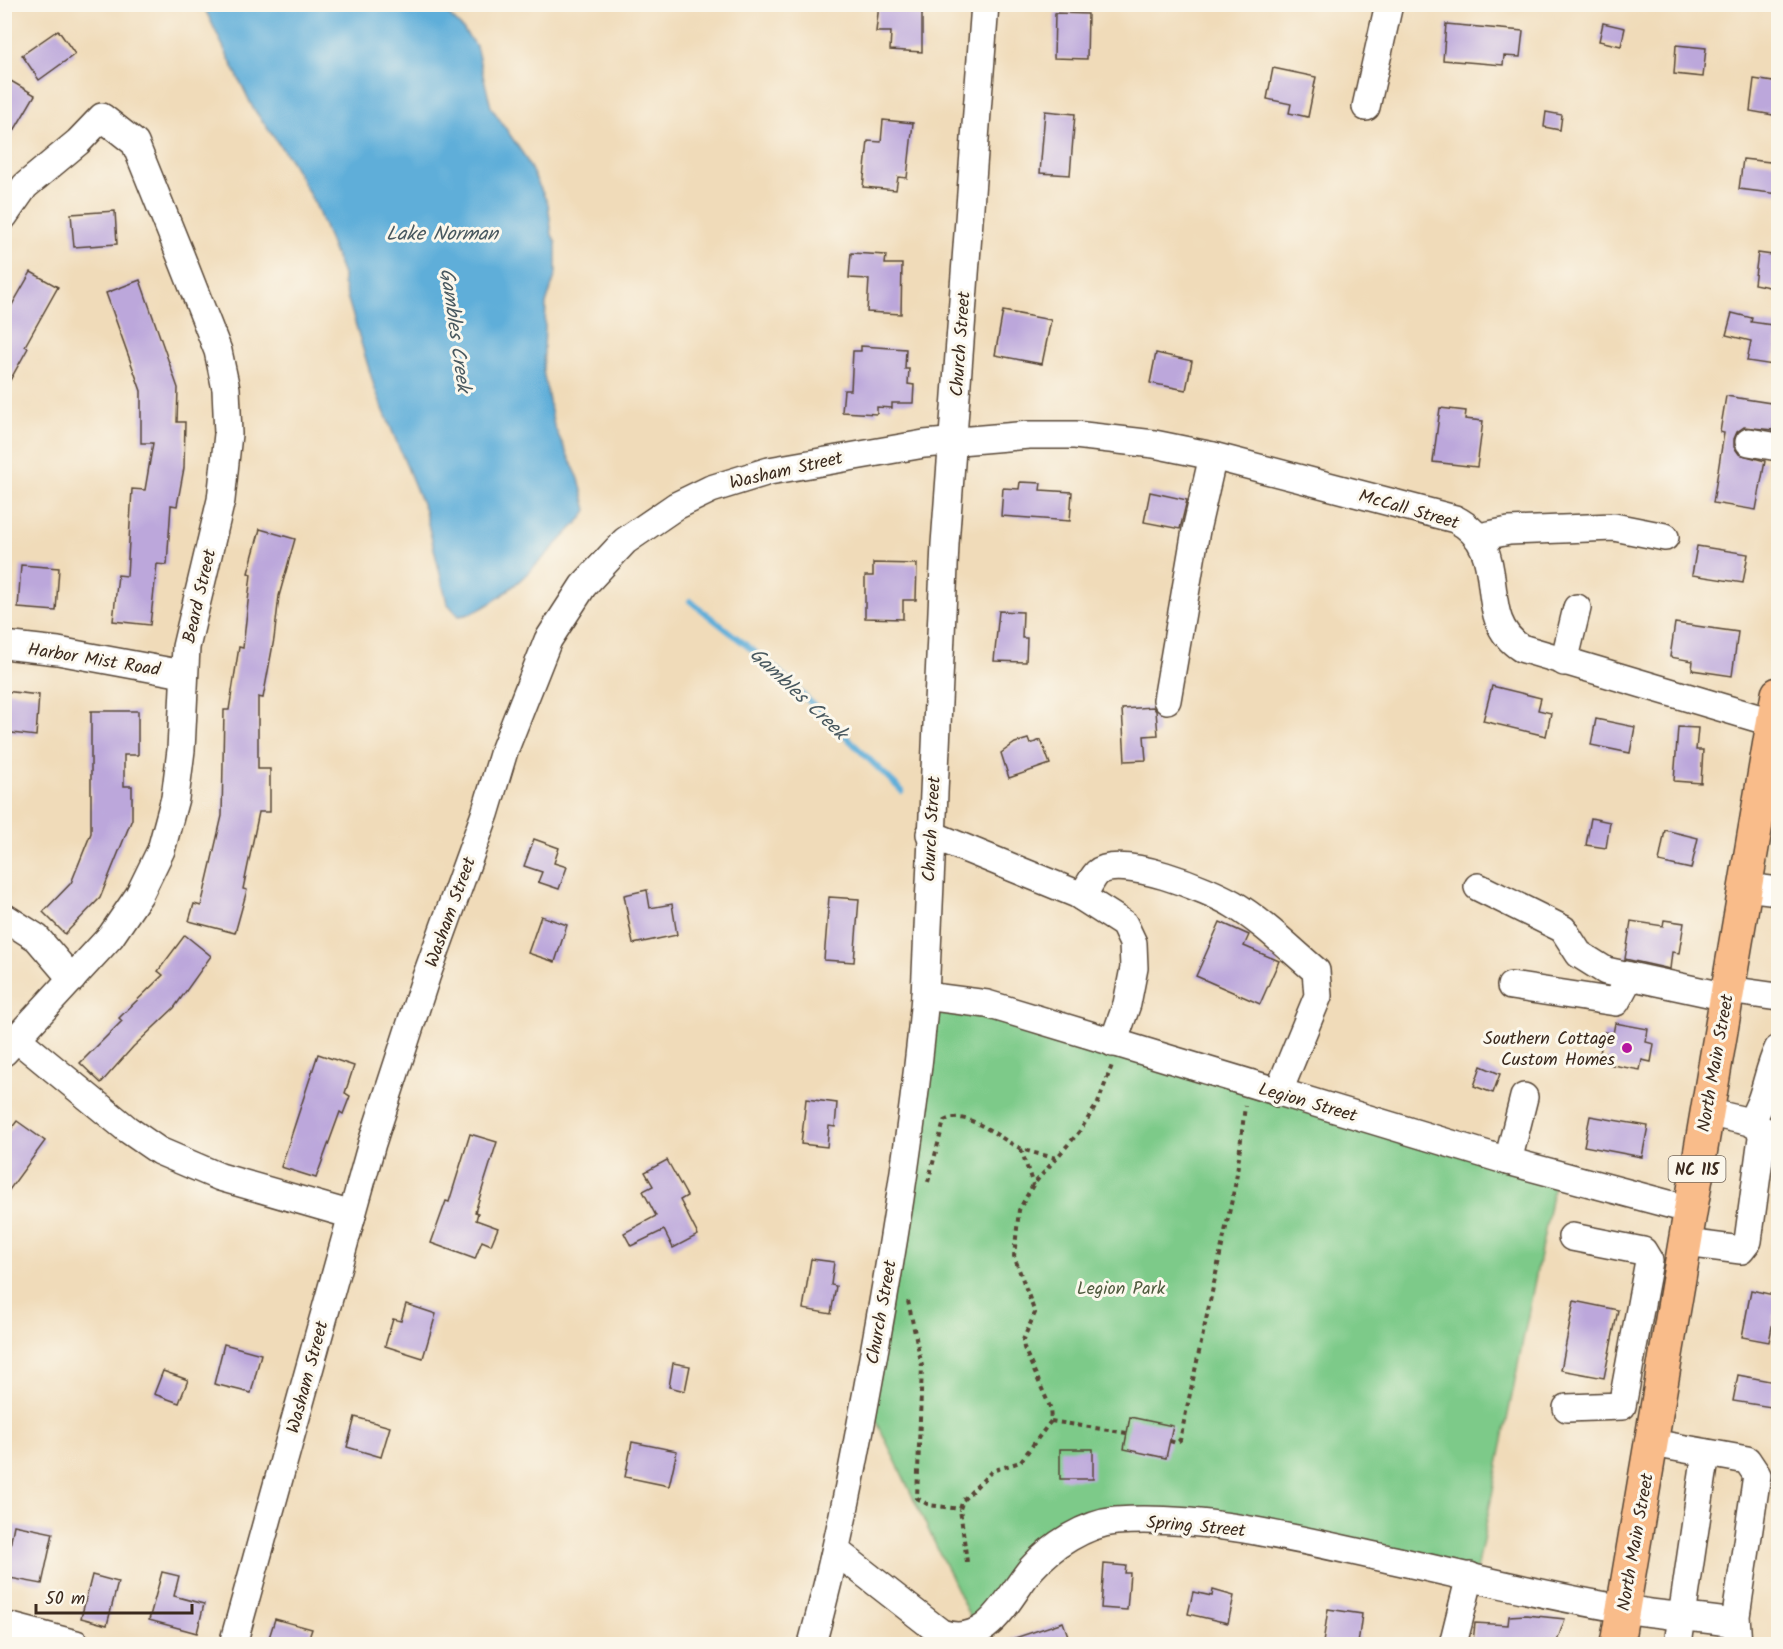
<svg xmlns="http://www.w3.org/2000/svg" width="1783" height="1649" font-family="Kalam,sans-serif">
  <rect width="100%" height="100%" fill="#fbf7ec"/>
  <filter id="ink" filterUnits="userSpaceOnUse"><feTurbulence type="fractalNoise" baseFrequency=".0167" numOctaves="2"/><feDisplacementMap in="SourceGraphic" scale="12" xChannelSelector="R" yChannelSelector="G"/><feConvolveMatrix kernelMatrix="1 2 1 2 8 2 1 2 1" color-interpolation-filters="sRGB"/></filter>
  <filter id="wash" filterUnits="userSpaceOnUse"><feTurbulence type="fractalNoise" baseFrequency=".008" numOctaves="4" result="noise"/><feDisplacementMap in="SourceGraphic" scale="24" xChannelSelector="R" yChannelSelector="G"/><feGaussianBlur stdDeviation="1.35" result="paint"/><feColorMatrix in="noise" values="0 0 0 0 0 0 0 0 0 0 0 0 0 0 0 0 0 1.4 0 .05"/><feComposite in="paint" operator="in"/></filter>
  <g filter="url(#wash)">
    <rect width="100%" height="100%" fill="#f0dbb9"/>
    <path fill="#7dca89" stroke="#5c7a54" stroke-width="1.5" d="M925,997l631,178 -80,400 -179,-38 -207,-10 -113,105 -109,-229z"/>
    <path fill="#5faed9" stroke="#4d6c7c" stroke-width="1.5" d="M203,5h236l23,23 14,18 15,61 34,50 23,47 4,31 4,7v31l-10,31 -3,67 11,55 25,53 8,31 -4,7c-28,28 -85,95 -124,99l-12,-13 -22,-92 -50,-122 -32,-106v-8l-27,-69 -25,-45 -38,-53z"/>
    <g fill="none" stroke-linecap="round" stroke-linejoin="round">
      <path stroke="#5faed9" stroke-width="6" d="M690,601l84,66 128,124"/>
    </g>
    <g id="blocks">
      <g fill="#bca7db">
        <path d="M879,4h37l-1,5 7,1v42l-32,-2 1,-18h-15z"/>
        <path d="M1055,13l33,1 -1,45 -33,-1z"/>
        <path d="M1603,23l22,5 -4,18 -22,-5z"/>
        <path d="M1446,24l77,7 -3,26 -16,-1 -1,9 -60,-5z"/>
        <path d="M58,30l17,24 -36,26 -17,-25z"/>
        <path d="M1676,45l30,3 -3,29 -29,-3z"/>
        <path d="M1273,68l43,9 -8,40 -19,-4 2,-9 -24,-5z"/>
        <path d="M4,77l31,18 -31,53z"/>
        <path d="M1754,79l25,4v33l-29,-5z"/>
        <path d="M1045,111l30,3 -5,61 -30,-2z"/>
        <path d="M1546,112l16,3 -2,15 -16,-3z"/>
        <path d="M883,120l30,3 -6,55 -9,-1 -2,13 -33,-3 5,-46 13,1z"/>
        <path d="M1743,159l36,4v31l-40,-5z"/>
        <path d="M115,211l2,33 -43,3 -3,-33z"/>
        <path d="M851,253l35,2 -1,9h17l-1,50 -34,-2 2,-33 -20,-1z"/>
        <path d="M1758,253l21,3v33l-25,-5z"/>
        <path d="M31,272l27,15 -33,59 3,2 -24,43v-72z"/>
        <path d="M140,280l38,108 -1,34h8l-1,46 -7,38 -6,-1 -4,60 -10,-1 -7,61 -37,-4 5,-46 9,1 5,-87 13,1 8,-47h-12v-52l-35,-98z"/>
        <path d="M1003,311l48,9 -9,44 -47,-9z"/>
        <path d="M1732,313l20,5 -1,4 28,4 -6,39 -26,-4 4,-20 -25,-6z"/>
        <path d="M861,346l45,3 -1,20h4l-1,15 6,1 -1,18h-21v5l-15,-1v7l-35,-2 2,-22h7l2,-39h8z"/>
        <path d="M1156,353l36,8 -6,29 -36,-7z"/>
        <path d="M1726,396l51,8 -4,26 -29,-3 -7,5 -3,7v8l5,7 26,7 -9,49 -43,-7 11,-70 -4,-1z"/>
        <path d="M1440,408l26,3 -1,8 18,2 -6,46 -44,-5z"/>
        <path d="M1020,482l21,1 -1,7 32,2 -2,29 -69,-5 2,-28 16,1z"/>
        <path d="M1150,492l37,8 -7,29 -36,-7z"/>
        <path d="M260,529l35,10 -16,57 -5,43 -11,59 -5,-1v72h12v43h-11l-16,77 4,1 -12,43 -46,-12 5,-17 7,2 21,-90 2,-106h5l10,-63 4,1 8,-74 -3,-1z"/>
        <path d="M1697,546l51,8 -5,29 -51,-8z"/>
        <path d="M873,563l44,1 -1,36h-13v19l-38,-1v-42h8z"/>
        <path d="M21,565l38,3 -3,43 -38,-3z"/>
        <path d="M999,611l24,1 -1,26h5l-1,24 -32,-1z"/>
        <path d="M1675,623l63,9 -6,44 -40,-6 1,-9 -23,-4z"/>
        <path d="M1492,686l49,12 -3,12 13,3 -5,23 -63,-15z"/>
        <path d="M4,691l35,4 -3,41 -32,-4z"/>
        <path d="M1153,707l3,4 2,24 -14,1 2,24 -21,1 -3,-52z"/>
        <path d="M91,711h47v44h-14v31h8v33l-32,79 -35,36 -22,-22 28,-29 20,-50z"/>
        <path d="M1596,719l39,8 -5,26 -39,-8z"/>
        <path d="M1678,727l20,1 -2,22h7l-2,33 -27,-2z"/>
        <path d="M1028,739l2,5 11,-4 9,24 -41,14 -8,-25 14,-10z"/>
        <path d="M1591,818l19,4 -4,26 -20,-3z"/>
        <path d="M1665,830l33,8 -7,31 -32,-7z"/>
        <path d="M534,839l25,9 -5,15 13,4 -8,22 -21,-7 4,-10 -18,-6z"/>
        <path d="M647,890l3,18 22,-4 5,31 -44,9 -9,-49z"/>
        <path d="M829,897l30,2 -5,63 -30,-2z"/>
        <path d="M541,916l26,9 -12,37 -27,-9z"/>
        <path d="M1664,920l20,3 -5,30 -7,-1 -2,17 -45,-10 6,-38 32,5z"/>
        <path d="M1220,922l29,13 -5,11 35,15 -19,43 -64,-28z"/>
        <path d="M185,935l26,21 -37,52 -41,39 -32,36 -21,-20 42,-42 -3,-3 44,-43 -5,-4z"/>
        <path d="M1615,1023l33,6 -2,13 8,2 -3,18 -9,-2 -2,10 -34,-6 2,-10 -8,-1 4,-21 9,2z"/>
        <path d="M318,1054l36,12 -9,27 5,3 -7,18 -3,-2 -24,66 -35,-11z"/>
        <path d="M1481,1066l19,8 -7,19 -19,-7z"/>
        <path d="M806,1099l31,4 -2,24 -6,-1 -2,21 -26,-3z"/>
        <path d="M1590,1116l58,10 -6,31 -58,-11z"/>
        <path d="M17,1121l28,20 -41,56v-59z"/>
        <path d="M470,1134l27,8 -22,70 3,1 -2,7 22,8 -7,17 -9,-4 -7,18 -44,-16 15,-42 3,1z"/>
        <path d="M667,1160l20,36 -7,4 18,35 -25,13 -9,-18 -33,16 -7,-13 32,-17 -13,-25 10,-5 -8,-14z"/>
        <path d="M811,1259l23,3 -3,23 5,1 -5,28 -28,-5z"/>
        <path d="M1751,1290l27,6 -9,46 -27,-5z"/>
        <path d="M1574,1301l44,9 -14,68 -43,-8z"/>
        <path d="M406,1304l30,10 -13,44 -38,-12 8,-27 8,2z"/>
        <path d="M224,1344l37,10 -10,39 -37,-9z"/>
        <path d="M673,1363l17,3 -5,25 -16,-4z"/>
        <path d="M163,1371l25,9 -9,23 -25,-9z"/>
        <path d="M1738,1375l37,7 -4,25 -38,-6z"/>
        <path d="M355,1417l35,10 -9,30 -34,-10z"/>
        <path d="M1130,1417l43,9 -7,32 -42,-9z"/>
        <path d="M632,1442l45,9 -8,35 -44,-9z"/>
        <rect x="1060" y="1449" width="33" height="30"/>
        <path d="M14,1525l39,8 -11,51 -38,-7z"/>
        <path d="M1104,1564l22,2 -1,7h5l-3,37 -26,-2z"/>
        <path d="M162,1572l17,4 -5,20 30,8 -7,29 -48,-13z"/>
        <path d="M92,1575l26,7 -11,43 -26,-7z"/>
        <path d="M1213,1590l21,6 -6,27 -40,-9 5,-22 19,4z"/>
        <path d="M1328,1609l34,5 -4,30 -35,-1z"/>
        <path d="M1526,1615l39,4 -9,25 -83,-2 2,-19 33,2 1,-9z"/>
        <path d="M275,1619l37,10 -5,15h-40z"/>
        <path d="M1063,1622l8,22h-67l-1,-2z"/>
      </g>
    </g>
  </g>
  <g filter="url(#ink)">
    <use href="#blocks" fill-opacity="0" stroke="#564535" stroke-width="1.5"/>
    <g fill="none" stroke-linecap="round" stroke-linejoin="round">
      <defs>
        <g id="minor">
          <path d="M1366,107l23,-103"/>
          <path d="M4,216l21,-30 53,-44 24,-25 33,26 46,114 37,94 8,38 2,45 -7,66 -35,147 -5,103 -6,48 -14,52 -22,45 -28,41 -107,116"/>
          <path d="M1749,442l29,5"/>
          <path d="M1479,537l30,-6 105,-4 51,10"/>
          <path d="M4,645l54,6 125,23"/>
          <path d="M1564,662l13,-54"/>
          <path d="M1167,700l29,-170 17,-74"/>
          <path d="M930,834l147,60 47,30 9,19 1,25 -7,36 -14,39"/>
          <path d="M1478,887l85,42 16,25 27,17 121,26"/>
          <path d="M1746,887l32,4"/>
          <path d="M1082,897c5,-7 9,-18 15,-24 23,-20 112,17 136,31 30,18 56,44 83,67l2,25 -40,97"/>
          <path d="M4,917l33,21 35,41"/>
          <path d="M1511,986l105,16 14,-26"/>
          <path d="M1728,990l50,7"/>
          <path d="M925,996l62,8 521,157 183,49"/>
          <path d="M16,1038l111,91 32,22 61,26 132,38"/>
          <path d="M1750,1122c16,-22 16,-48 28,-73"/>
          <path d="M1508,1161l16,-64"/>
          <path d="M1686,1243l55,7 7,-9 15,-111 -13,-8 -43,-10"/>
          <path d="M1567,1408l55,-2 27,-145 -6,-10 -71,-14"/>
          <path d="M1652,1443l95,17 10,15 -21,141 2,28"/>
          <path d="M836,1551l105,82c47,16 66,-35 90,-64 20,-23 54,-45 85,-48 92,-6 184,19 273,38 78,17 156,37 235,50 37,6 75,9 112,14"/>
          <path d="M4,1625l72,19"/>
          <path d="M233,1644l139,-501 54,-166 59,-163 19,-63 44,-111 35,-54 42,-45 51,-35 35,-17 58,-18 155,-27 105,-9h46l79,9 59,12 242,63c60,31 16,97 66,129l253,75"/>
          <path d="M812,1644c27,-98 45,-197 63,-297 21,-116 40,-233 50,-351l20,-452 40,-540"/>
          <path d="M1453,1644l17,-68"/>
          <path d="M1678,1644l28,-191"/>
        </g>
        <path id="major" d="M1617,1644l161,-950"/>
      </defs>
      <use href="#minor" stroke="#564535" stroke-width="30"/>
      <use href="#major" stroke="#564535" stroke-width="36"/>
      <g stroke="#564535" stroke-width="4" stroke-dasharray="4.5 4.5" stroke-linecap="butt">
        <path d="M1021,1149l12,36"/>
        <path d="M928,1182l16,-61c23,-13 55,18 76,27 11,5 24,7 36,10"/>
        <path d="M908,1301l14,65 -5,132 12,7 31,4"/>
        <path d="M1051,1421l76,12"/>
        <path d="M1170,1441l6,2 4,-3 56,-259 9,-75"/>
        <path d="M967,1562l-7,-53 3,-9 29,-29 28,-9 31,-41 -1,-14 -26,-59 -1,-8 12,-27 -21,-57 5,-46 14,-25 46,-53 19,-29 14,-38"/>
      </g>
      <use href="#minor" stroke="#fff" stroke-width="27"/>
      <use href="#major" stroke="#f9bc8a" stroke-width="33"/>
    </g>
  </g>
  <circle fill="#b5179e" stroke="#fbf7ec" stroke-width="2" cx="1627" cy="1048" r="6"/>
  <g text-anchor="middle" stroke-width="6" stroke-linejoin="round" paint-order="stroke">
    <rect fill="#fbf7ec" stroke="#75685c" stroke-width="1.5" x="1668.5" y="1156" width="57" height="26" rx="4.5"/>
    <g font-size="16" font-weight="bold" fill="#3b2a1e">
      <text x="1697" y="1175">NC 115</text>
    </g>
    <g font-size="18" fill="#3b2a1e" stroke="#fbf7ec">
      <text transform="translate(960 344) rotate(-86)" y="6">Church Street</text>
      <text transform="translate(786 470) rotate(-13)" y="6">Washam Street</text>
      <text transform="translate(1409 509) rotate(16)" y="6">McCall Street</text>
      <text transform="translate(199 596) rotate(-77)" y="6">Beard Street</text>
      <text transform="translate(94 659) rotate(9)" y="6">Harbor Mist Road</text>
      <text transform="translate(931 829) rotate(-87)" y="6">Church Street</text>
      <text transform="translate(450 912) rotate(-70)" y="6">Washam Street</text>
      <text transform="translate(1715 1063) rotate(-80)" y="6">North Main Street</text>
      <text transform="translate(1308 1102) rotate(16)" y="6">Legion Street</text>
      <text transform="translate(881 1312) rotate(-80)" y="6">Church Street</text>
      <text transform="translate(307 1377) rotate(-75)" y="6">Washam Street</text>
      <text transform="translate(1196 1526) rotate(5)" y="6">Spring Street</text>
      <text transform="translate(1635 1542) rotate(-80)" y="6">North Main Street</text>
    </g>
    <g font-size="18" fill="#3b2a1e" stroke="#fbf7ec" text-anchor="end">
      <text x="1615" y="1044">Southern Cottage<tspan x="1615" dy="21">Custom Homes</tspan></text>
    </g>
    <g font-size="18" fill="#4f5a3e" stroke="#fbf7ec">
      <text x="1121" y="1294">Legion Park</text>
    </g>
    <g font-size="20" font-style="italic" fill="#48585f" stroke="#fbf7ec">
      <text x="442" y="240">Lake Norman</text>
      <text transform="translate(456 330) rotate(82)" y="7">Gambles Creek</text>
      <text transform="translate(799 693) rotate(43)" y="7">Gambles Creek</text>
    </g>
  </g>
  <rect width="1783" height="1649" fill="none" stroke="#fbf7ec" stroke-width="24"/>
  <path d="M36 1604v9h156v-9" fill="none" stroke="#3b2a1e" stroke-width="3"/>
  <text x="45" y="1604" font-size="18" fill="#3b2a1e" stroke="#fbf7ec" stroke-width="4.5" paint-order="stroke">50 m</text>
</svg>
